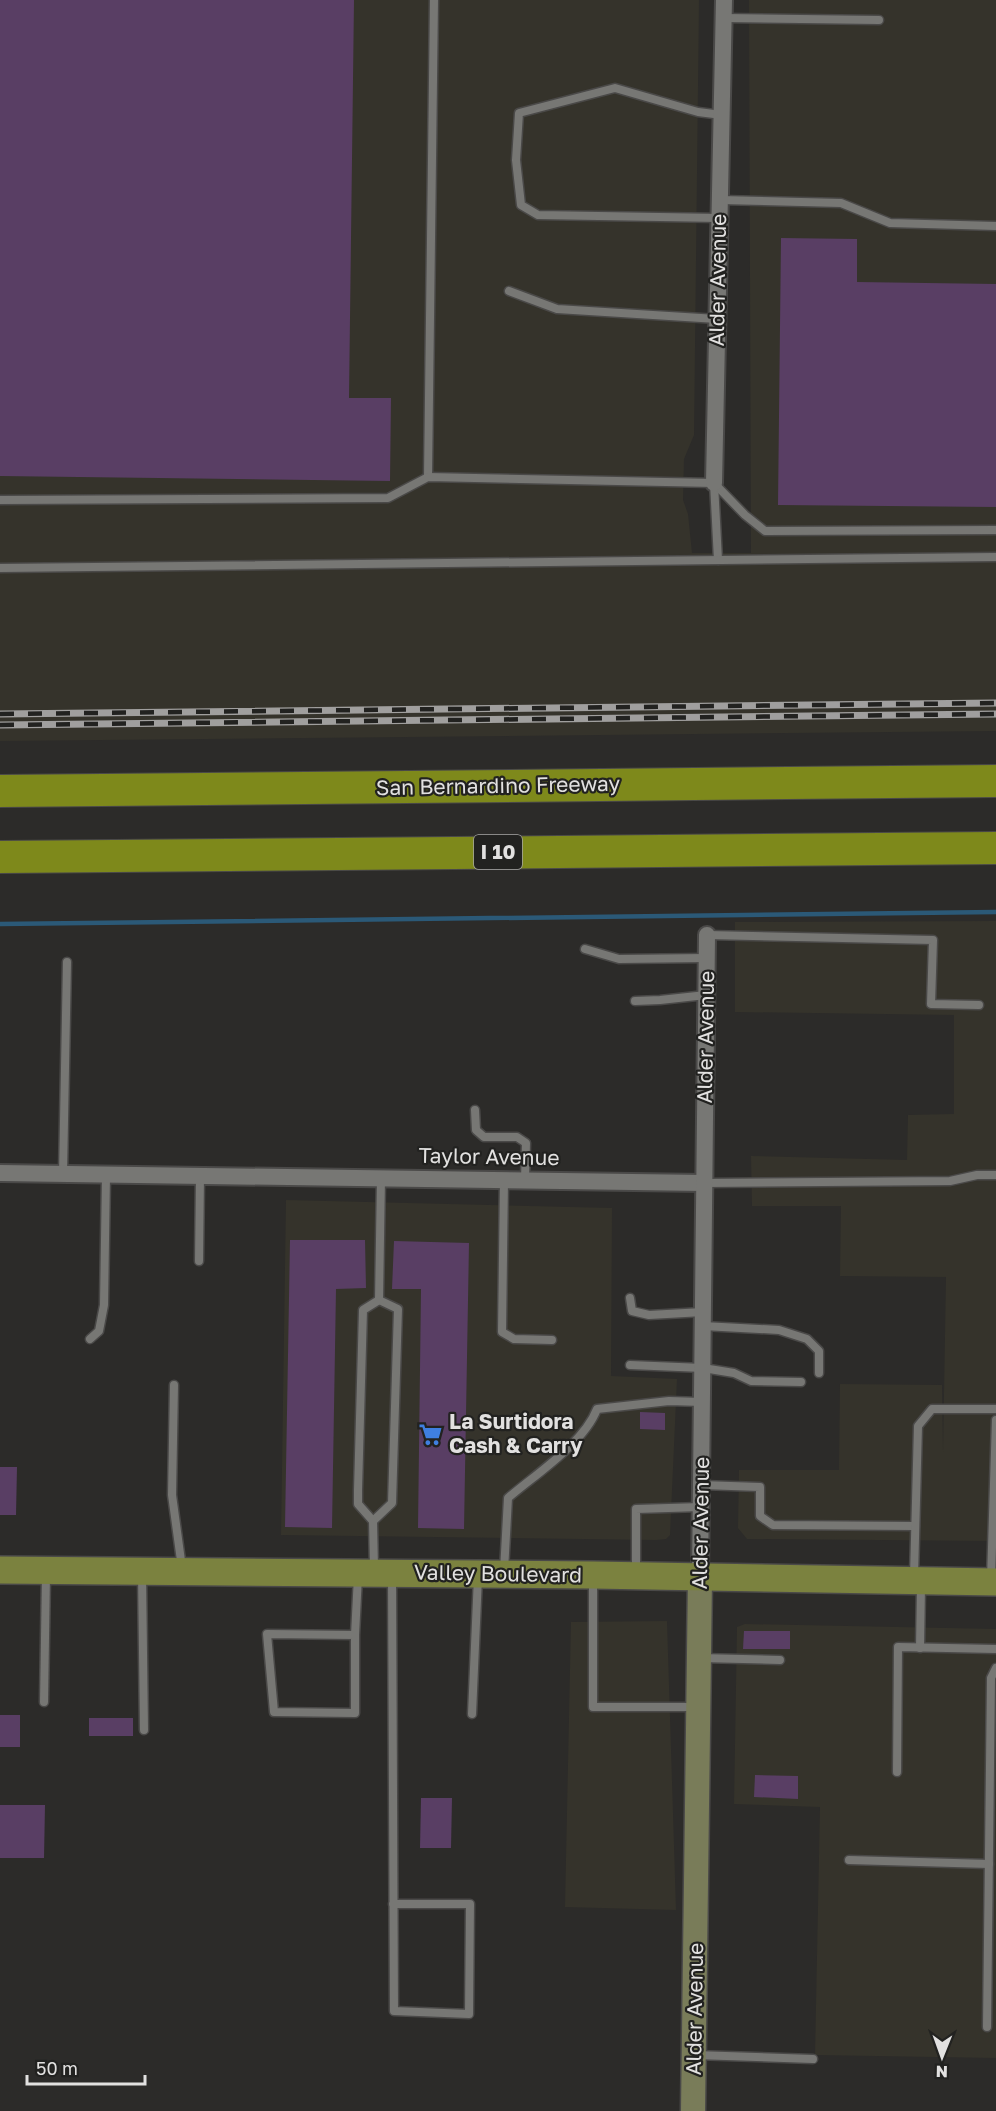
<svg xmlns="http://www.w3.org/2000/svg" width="996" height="2111" font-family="'Golos Text',sans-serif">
  <rect width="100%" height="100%" fill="#2c2b29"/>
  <g fill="#35332b">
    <path d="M0,0h699l-5,435 -10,24 -1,41 5,14 4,39h59l-2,-553h247v731l-996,10z"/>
    <path d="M996,921v620l-249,-2 -9,-11 1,-58h100l1,-86 102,1 1,67 3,-175 -106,-1 1,-70h-89l-1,-50 156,4 1,-45 46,-1v-99l-219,-3v-90z"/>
    <path d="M286,1200l326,8 -1,168 66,3 -7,156 -4,4 -10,1 -375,-5z"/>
    <path d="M667,1621l9,289 -111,-3 6,-285z"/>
    <path d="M745,1624l251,5v429l-181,-3 5,-248 -86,-3 3,-177z"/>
  </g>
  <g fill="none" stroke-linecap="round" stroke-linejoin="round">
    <path stroke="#2b5977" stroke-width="4.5" d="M0,924l996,-12"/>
  </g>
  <g fill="#593e64">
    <path d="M0,0h354l-5,398h42l-1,83 -390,-5z"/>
    <path d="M781,238l76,1v43l139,2v223l-218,-2z"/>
    <path d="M290,1240h75l1,48 -30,1 -4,239 -47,-1z"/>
    <path d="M394,1241l75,2 -5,286 -46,-1 3,-239h-29z"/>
    <path d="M640,1412l25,1v17l-25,-1z"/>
    <path d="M0,1467h17l-1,48h-16z"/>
    <path d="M744,1631h46v18h-47z"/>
    <rect x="0" y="1715" width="20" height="32"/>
    <rect x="89" y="1718" width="44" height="18"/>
    <path d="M755,1775l43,1v23l-44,-2z"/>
    <path d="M421,1798h31l-1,50h-31z"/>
    <path d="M0,1805h45l-1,53h-44z"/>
  </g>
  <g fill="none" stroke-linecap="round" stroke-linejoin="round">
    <defs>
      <g id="lane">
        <path d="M724,18l155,2"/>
        <path d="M720,200l121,3 49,20 106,3"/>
        <path d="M720,218l-182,-3 -17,-10 -5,-45 3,-47 96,-25 83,24 24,3"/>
        <path d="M509,291l48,18 160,10"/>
        <path d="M428,477l6,-477"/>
        <path d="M714,483l4,77"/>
        <path d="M0,500l388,-2 40,-21 286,6 31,32 20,16 231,-1"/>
        <path d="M0,568l996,-11"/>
        <path d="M707,935l226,5 -2,64 48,1"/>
        <path d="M585,949l34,10 87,-1"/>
        <path d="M635,1001l25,-1 46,-5"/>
        <path d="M475,1110l1,20 8,7h33l9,6 -1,37"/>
        <path d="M63,1174l4,-212"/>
        <path d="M504,1180l-2,152 12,7 38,1"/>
        <path d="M704,1183l246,-2 27,-6h19"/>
        <path d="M199,1261l1,-85"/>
        <path d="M630,1298l2,13 17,4 54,-3"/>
        <path d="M703,1326l76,4 28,9 12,12v22"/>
        <path d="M90,1339l9,-8 5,-26 2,-130"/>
        <path d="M630,1365l73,3 31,5 17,8 50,1"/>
        <path d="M174,1385l-2,110 10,73"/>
        <path d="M702,1485l58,2v29l13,9 142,1"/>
        <path d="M373,1521l19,-18 6,-194 -19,-9"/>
        <path d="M374,1568l-1,-47 -15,-17v-14l5,-180 16,-10 2,-122"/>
        <path d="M504,1571l4,-73c28,-24 76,-55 89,-89l72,-8 33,1"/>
        <path d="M636,1571v-62l65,-2"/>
        <path d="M142,1574l2,156"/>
        <path d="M914,1576l4,-150 14,-17h64"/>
        <path d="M392,1577l2,434 75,3 1,-110h-77"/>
        <path d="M593,1579v128h102"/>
        <path d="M991,1579l5,-159"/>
        <path d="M355,1635l-88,-1 7,78 81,1v-78l3,-59"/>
        <path d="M920,1648l1,-62"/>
        <path d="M700,1658l80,2"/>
        <path d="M44,1702l2,-128"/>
        <path d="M472,1714l6,-137"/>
        <path d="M897,1772l1,-125 98,2"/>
        <path d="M849,1860l140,4"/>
        <path d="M987,2027l4,-349 5,-10"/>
        <path d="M695,2055l118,4"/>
      </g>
      <g id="street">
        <path d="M714,483l10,-483"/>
        <path d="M0,1173l704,10"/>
        <path d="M700,1577l7,-642"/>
      </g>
      <path id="secondary" d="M693,2111l7,-534"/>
      <path id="primary" d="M0,1570l593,5 403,7"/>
      <g id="highway">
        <path d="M0,791l996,-10"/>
        <path d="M0,857l996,-9"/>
      </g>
    </defs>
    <use href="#lane" stroke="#4a4948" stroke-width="11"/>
    <use href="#street" stroke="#4a4948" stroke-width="20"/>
    <use href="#secondary" stroke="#4a4948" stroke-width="27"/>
    <use href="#primary" stroke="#4a4948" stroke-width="30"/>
    <use href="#highway" stroke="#4a4948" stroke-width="34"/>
    <use href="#lane" stroke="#777774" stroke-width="8"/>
    <use href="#street" stroke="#777774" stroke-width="16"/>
    <use href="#secondary" stroke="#797c59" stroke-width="24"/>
    <use href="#primary" stroke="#7b823f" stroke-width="27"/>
    <use href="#highway" stroke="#7e891b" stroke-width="32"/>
    <defs>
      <g id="rail">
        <path d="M0,714l996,-11"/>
        <path d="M0,725l996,-11"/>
      </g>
    </defs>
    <use href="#rail" stroke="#a09f9e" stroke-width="7"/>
    <use href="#rail" stroke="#222220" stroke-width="4.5" stroke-dasharray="14" stroke-linecap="butt"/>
  </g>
  <defs>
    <symbol id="supermarket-bare" viewBox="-9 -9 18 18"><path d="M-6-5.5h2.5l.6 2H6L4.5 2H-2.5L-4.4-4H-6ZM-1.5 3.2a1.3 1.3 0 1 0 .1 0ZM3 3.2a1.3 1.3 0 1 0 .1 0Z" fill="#3f7fe0" stroke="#222220" stroke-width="2.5" paint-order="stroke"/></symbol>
  </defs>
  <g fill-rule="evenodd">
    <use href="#supermarket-bare" x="414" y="1418" width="33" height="33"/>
  </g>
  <g text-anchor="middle" stroke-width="4.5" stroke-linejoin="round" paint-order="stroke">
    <rect fill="#222220" stroke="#a8a8a6" stroke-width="1.5" x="474" y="835" width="48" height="34" rx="4.5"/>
    <g font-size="20" font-weight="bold" fill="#e2e1e0">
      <text x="498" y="859">I 10</text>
    </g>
    <g font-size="21" fill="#e2e1e0" stroke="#222220">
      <text transform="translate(718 280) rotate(-89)" y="7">Alder Avenue</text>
      <text transform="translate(498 786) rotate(-1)" y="7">San Bernardino Freeway</text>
      <text transform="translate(706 1037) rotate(-89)" y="7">Alder Avenue</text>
      <text transform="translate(489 1157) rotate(1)" y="7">Taylor Avenue</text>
      <text transform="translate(701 1523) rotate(-89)" y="7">Alder Avenue</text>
      <text transform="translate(498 1574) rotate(1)" y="7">Valley Boulevard</text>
      <text transform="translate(695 2009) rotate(-89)" y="7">Alder Avenue</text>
    </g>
    <g font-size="21" font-weight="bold" fill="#e2e1e0" stroke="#222220" text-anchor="start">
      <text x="449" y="1429">La Surtidora<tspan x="449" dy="24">Cash &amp; Carry</tspan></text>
    </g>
  </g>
  <g transform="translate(942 2057) rotate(181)" stroke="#222220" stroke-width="4.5" paint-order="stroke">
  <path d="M0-4.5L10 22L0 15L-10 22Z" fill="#e2e1e0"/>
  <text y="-9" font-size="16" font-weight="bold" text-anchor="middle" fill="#e2e1e0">N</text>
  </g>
  <path d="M27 2075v9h118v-9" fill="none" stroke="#e2e1e0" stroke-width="3"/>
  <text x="36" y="2075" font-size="18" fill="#e2e1e0" stroke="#222220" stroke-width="4.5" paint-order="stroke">50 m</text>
</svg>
